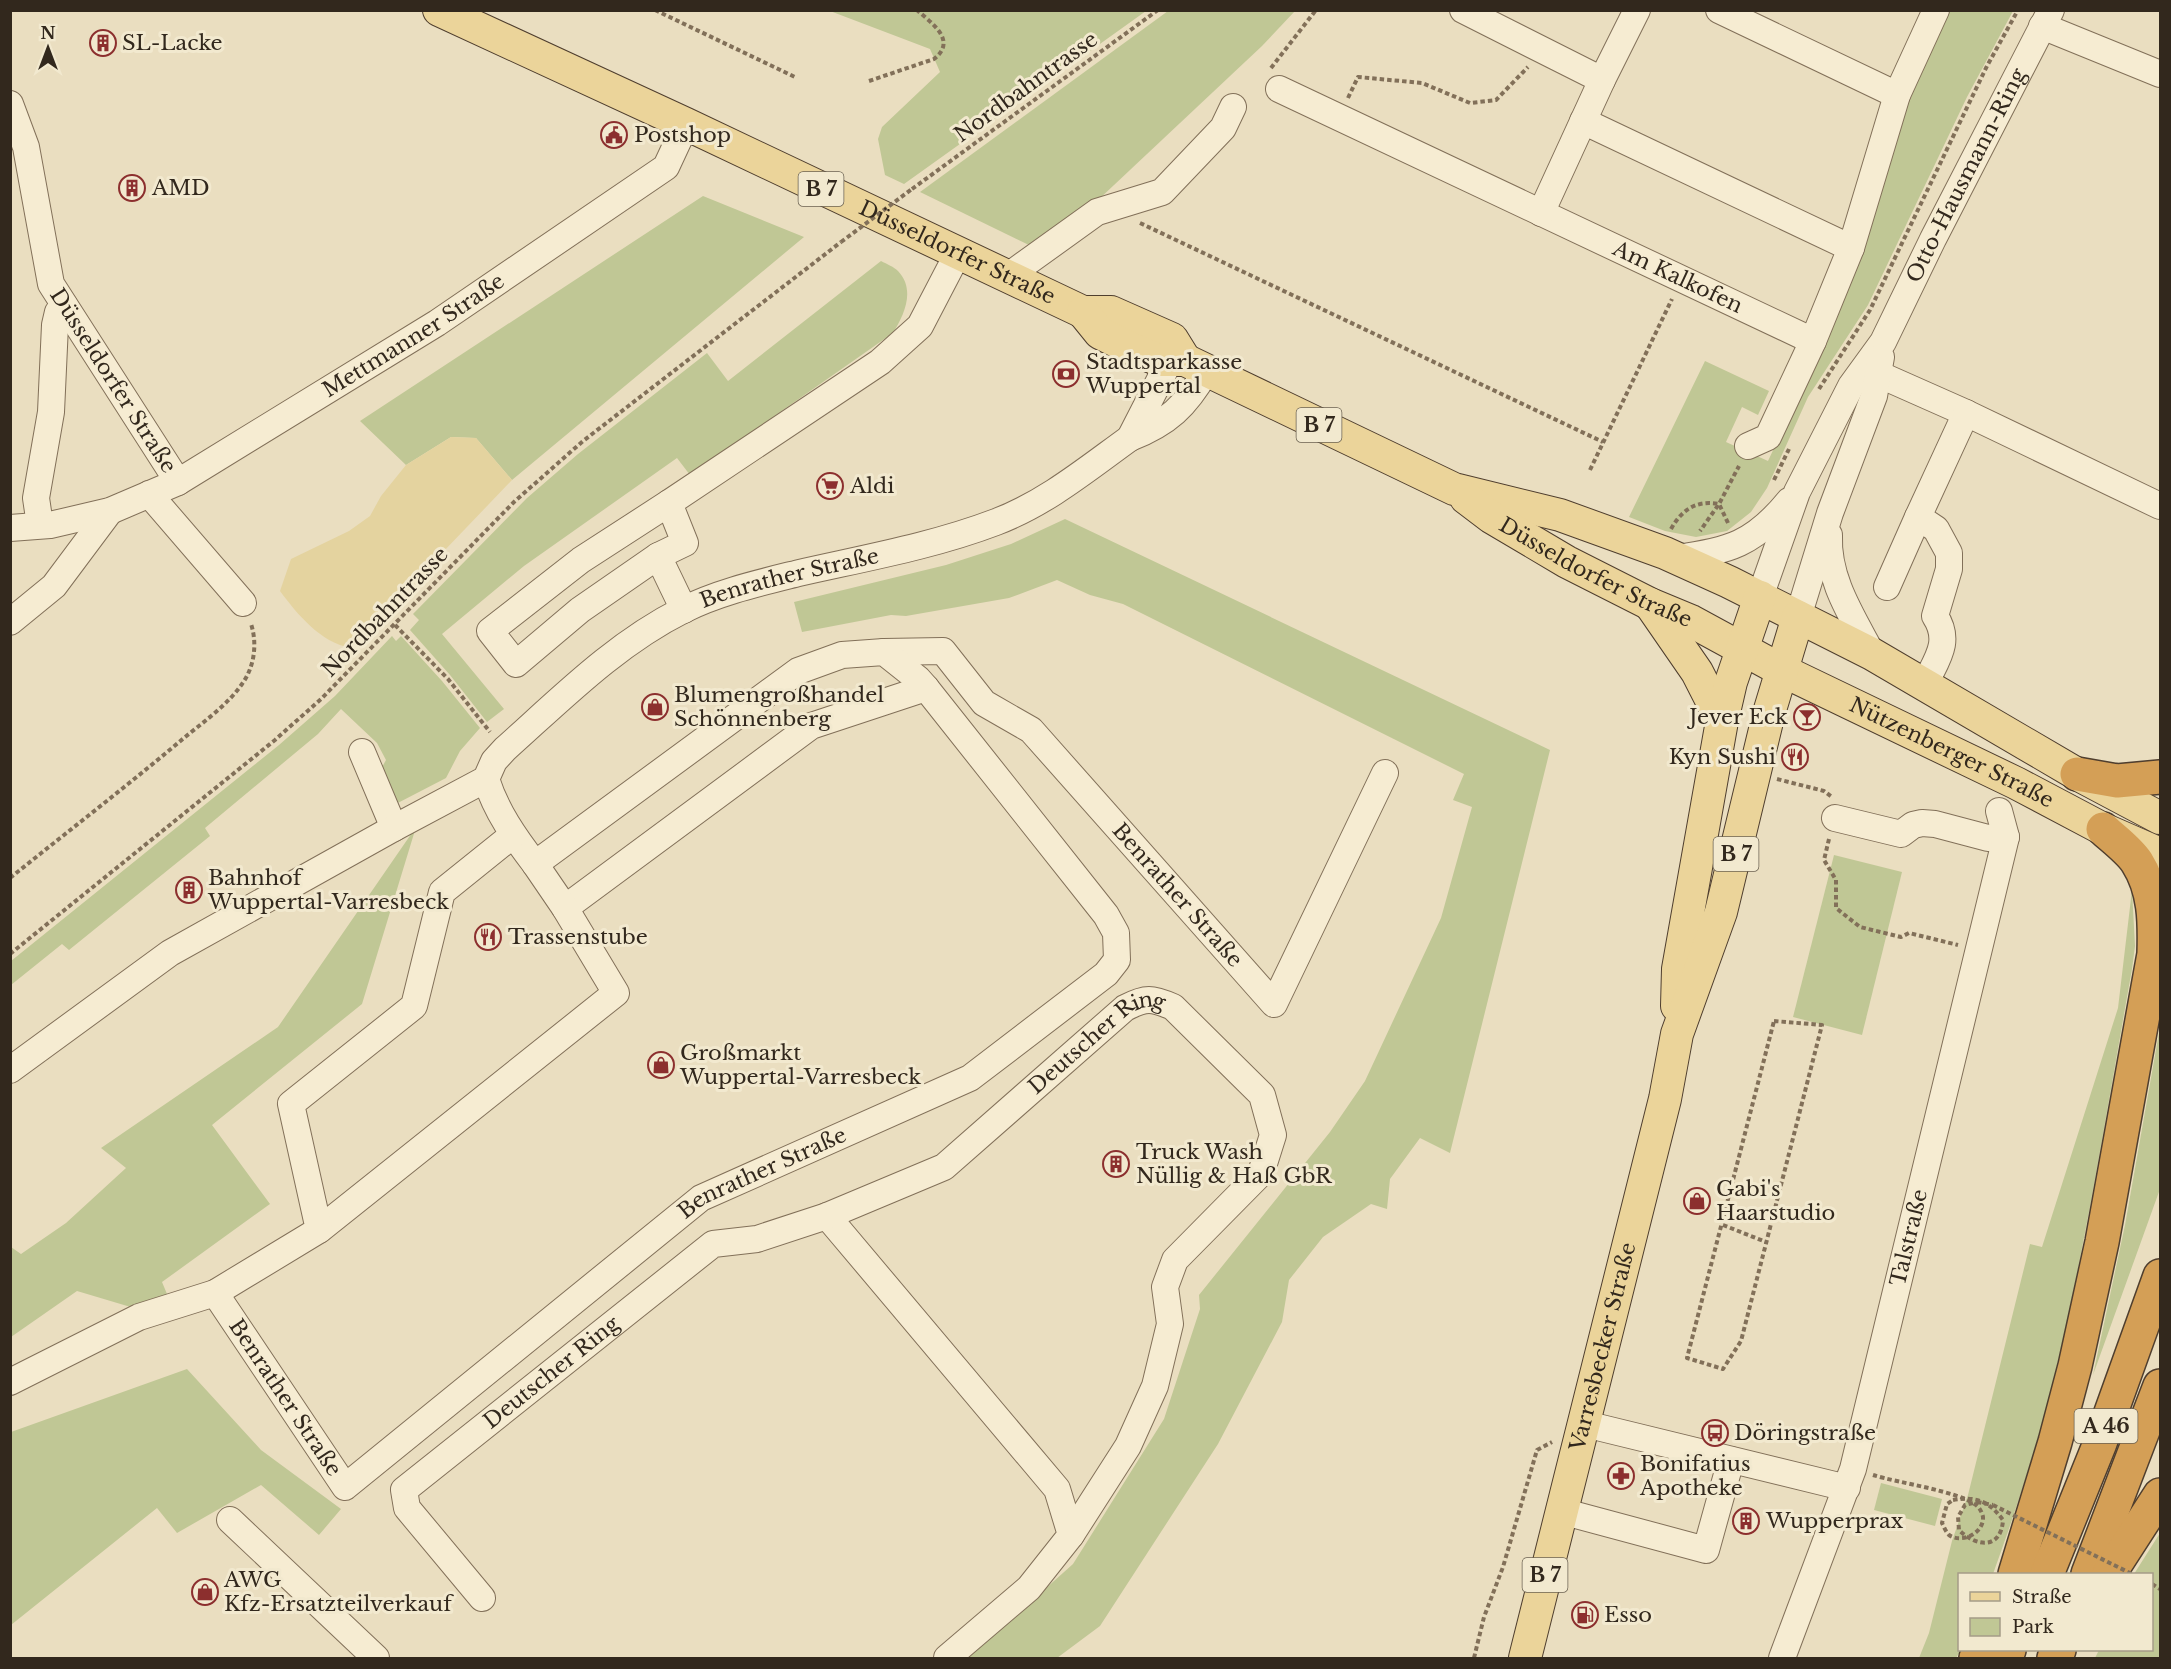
<svg xmlns="http://www.w3.org/2000/svg" width="2171" height="1669" font-family="'Libre Baskerville',serif">
  <rect width="100%" height="100%" fill="#eadec0"/>
  <g fill="#c0c795">
    <path d="M830,11l316,-1v1l-242,173 -19,-9 -7,-36 4,-12 58,-55 -10,-23z"/>
    <path d="M1168,11h127l-33,35 -165,155 -66,45 -111,-54z"/>
    <path d="M1948,11h65l-46,86 -99,208 -60,92 -41,91 -16,24 -24,19 -31,6 -31,-6 -36,-14 76,-156 64,30 -11,24 -16,-8 -16,35 42,19 51,-109 34,-82 52,-158 20,-51z"/>
    <path d="M703,196l101,41 -292,243 -36,-42 -25,-1 -45,28 -46,-44z"/>
    <path d="M881,261c6,3 13,6 17,10 18,19 6,44 -5,62l-203,142 -13,-17 -153,108 -82,68 62,75 -17,13 -37,-47 -40,-45 9,-10 -6,-6 114,-116 51,-44 129,-101 21,28z"/>
    <path d="M1065,519l485,231 -100,403 -30,-15 -30,41 -3,30 -16,-5 -48,33 -34,43 -7,42 -64,122 -118,182 -43,32h-89l105,-94 91,-145 36,-110 -1,-14 131,-163 35,-51 76,-163 31,-111 -19,-7 11,-26 -341,-170 -33,-9 -33,-15 -48,18 -103,18 -15,-1 -89,17 -8,-30 152,-37 65,-21z"/>
    <path d="M392,636l4,5 5,-5 41,45 38,47 -20,23 -14,27 -54,28 -16,-28 10,-18 -9,-17 -36,-34 -23,25 -113,94 5,8 -141,114 -7,-6 -51,41v-24l268,-216 56,-49z"/>
    <path d="M416,827l-54,177 -150,121 58,79 -108,78 5,12 -23,17 -67,-20 -66,46v-90l10,7 45,-31 60,-55 -25,-20 177,-121z"/>
    <path d="M1834,855l68,17 -40,163 -69,-18z"/>
    <path d="M2132,890l3,56 -3,23c-23,128 -43,257 -72,384 -17,75 -41,149 -67,221h-33l1,76 -5,8h-37l10,-25 23,-92 16,-46 62,-251 12,3 76,-239z"/>
    <path d="M2160,1027v162l-67,186 32,-150z"/>
    <path d="M187,1369l74,81 80,59 -22,26 -58,-50 -84,48 -20,-25 -146,117v-193z"/>
    <path d="M1881,1483l61,16 -7,27 -61,-16z"/>
    <path d="M2160,1533v125h-65l4,-8h53v-76h-18z"/>
  </g>
  <path fill="#e4d39f" d="M451,437l25,1 36,42 -161,168c-30,-5 -54,-34 -71,-57l11,-32 58,-28 21,-15 11,-20 25,-31z"/>
  <g fill="none" stroke-linecap="round" stroke-linejoin="round">
    <defs>
      <g id="minor">
        <path d="M1463,10l139,70"/>
        <path d="M1719,10l178,85"/>
        <path d="M2042,26l118,48"/>
        <path id="s1" d="M1279,89l534,252"/>
        <path id="s2" d="M10,104l16,43 25,137 127,198"/>
        <path d="M1583,121l268,127"/>
        <path d="M1541,213l61,-133 35,-70"/>
        <path d="M1008,276l89,-64 65,-20 61,-64 10,-21"/>
        <path d="M1170,360l-40,78c38,-15 56,-32 76,-67"/>
        <path d="M1878,374l88,39 -48,104 18,12 13,24v16l-14,47c17,26 1,44 -10,68"/>
        <path d="M1966,413l194,93"/>
        <path d="M1748,446l20,-9 45,-96 38,-93 46,-153 39,-85"/>
        <path d="M149,494l94,109"/>
        <path d="M40,525l-4,-27 15,-86 4,-87 3,-13 6,-7"/>
        <path id="s3" d="M10,528l40,-3 60,-14 68,-29 259,-159 229,-156 20,-43"/>
        <path d="M1829,535c-2,44 23,81 43,119"/>
        <path d="M658,556l-78,54 -64,54 -26,-33 91,-71 88,-57"/>
        <path d="M1676,558c53,-7 78,-14 113,-57"/>
        <path d="M1887,587l31,-70"/>
        <path id="s4" d="M1760,597l37,-105 54,-106 32,-44 50,-103 118,-229"/>
        <path d="M684,610l-26,-54 27,-13 -16,-40 211,-141 40,-36 38,-73"/>
        <path d="M1798,617l32,-104 44,-117 7,-39"/>
        <path d="M10,622l44,-36 56,-75"/>
        <path id="s5" d="M884,652l59,-1 41,52 47,27 243,274 111,-231"/>
        <path d="M362,752l32,76"/>
        <path d="M1835,818l66,16 12,-9 9,-2 13,1 53,14 18,-1"/>
        <path d="M565,908l246,-182 115,-38"/>
        <path id="s6" d="M10,1070l160,-117 224,-125 92,-49 8,-18 11,-12c56,-50 110,-105 178,-139 36,-18 76,-27 116,-37 66,-15 134,-27 197,-51 50,-19 91,-53 134,-84"/>
        <path d="M827,1216l230,273 14,46 -42,53 -82,70"/>
        <path d="M319,1230l297,-237 -51,-85 -30,-44"/>
        <path id="s7" d="M215,1293l130,194 356,-289 269,-120 136,-104 11,-14 -1,-27 -10,-18 -180,-227 -8,-9 -34,-27 -42,3 -44,16 -263,193c-20,-26 -39,-53 -49,-85"/>
        <path d="M10,1382l129,-65 76,-24 104,-63 -28,-126 123,-98 28,-114 71,-57"/>
        <path d="M1585,1424l262,64"/>
        <path d="M1561,1511l145,39 25,-90"/>
        <path d="M230,1520l146,138"/>
        <path id="s8" d="M482,1598l-75,-90 -3,-18 309,-246 44,-5 70,-23 117,-49 181,-159c21,-11 27,-10 48,-1l89,88 11,40 -12,38 -86,87 -10,27 5,37 -15,62 -27,60 -57,89"/>
        <path id="s9" d="M1782,1658l71,-189 153,-632 -7,-26"/>
      </g>
      <g id="major">
        <path id="s10" d="M439,10l247,114 397,188h28l61,27 13,21"/>
        <path d="M1083,312l17,21 30,15 29,12h26l269,129 106,26 105,38 64,29 143,72 205,120 83,44"/>
        <path id="s11" d="M1466,498l25,19 76,45 83,42 41,17 90,49 235,113 87,46 57,25"/>
        <path d="M1650,604l47,68 25,49"/>
        <path d="M1677,1006l1,-37 44,-248 9,-39 29,-85"/>
        <path id="s12" d="M1525,1658l140,-559 12,-65 44,-122 48,-199 29,-96"/>
      </g>
      <g id="highway">
        <path d="M2077,774l40,7 43,-4"/>
        <path d="M2015,1574l40,-132 20,-76 27,-124 52,-288c1,-32 1,-64 -17,-92 -8,-12 -23,-23 -34,-33"/>
        <path d="M2047,1574l53,-131 60,-167"/>
        <path d="M2088,1574l72,-188"/>
        <path d="M2109,1574l51,-79"/>
        <path d="M1976,1658l4,-8"/>
        <path d="M2004,1658l5,-8"/>
        <path d="M2054,1658l5,-8"/>
      </g>
    </defs>
    <use href="#minor" stroke="#827059" stroke-width="28"/>
    <use href="#major" stroke="#4f3e2e" stroke-width="34"/>
    <use href="#highway" stroke="#4f3e2e" stroke-width="36"/>
    <g stroke="#827059" stroke-width="4" stroke-dasharray="4.5 3" stroke-linecap="butt">
      <path d="M655,10l142,68"/>
      <path d="M1271,68l45,-58"/>
      <path d="M869,81l65,-22c24,-19 -3,-36 -17,-49"/>
      <path d="M1348,98l10,-21 64,6 48,20 26,-3 32,-33"/>
      <path d="M912,189l246,-179"/>
      <path d="M1140,223l463,219"/>
      <path d="M1819,389l51,-79 79,-165 38,-79 31,-56"/>
      <path d="M1590,470l82,-171"/>
      <path d="M1774,480l15,-31"/>
      <path d="M1728,523l-9,-19 20,-38"/>
      <path d="M1671,529c11,-20 26,-29 48,-25l-19,27"/>
      <path d="M395,625l53,54 42,53"/>
      <path d="M1777,779l47,12 8,6"/>
      <path d="M1829,839l-5,21 12,20v28l24,19 41,10 8,-4 49,12"/>
      <path d="M10,878c56,-45 113,-89 168,-135 22,-19 50,-37 66,-62 11,-17 13,-39 7,-57"/>
      <path d="M10,954l265,-214 46,-41 193,-197 69,-61 258,-199"/>
      <path d="M1774,1021l48,4 -81,316 -18,28 -36,-11z"/>
      <path d="M1723,1225l43,17"/>
      <path d="M1873,1475c25,8 85,16 103,30 3,2 6,7 7,12 1,16 -21,27 -34,18 -3,-3 -5,-8 -7,-12l5,-19 6,-4"/>
      <path d="M1977,1502l16,3"/>
      <path d="M2152,1584l8,5"/>
      <path d="M1474,1658l10,-41 19,-50 34,-117 15,-8"/>
    </g>
    <use href="#minor" stroke="#f6ecd2" stroke-width="26"/>
    <use href="#major" stroke="#ebd49a" stroke-width="32"/>
    <use href="#highway" stroke="#d49f56" stroke-width="33"/>
    <g stroke="#827059" stroke-width="4" stroke-dasharray="4.5 3" stroke-linecap="butt">
      <path d="M841,242l71,-53"/>
      <path d="M1953,1500c23,-4 36,1 50,20 -2,30 -27,27 -44,10l-1,-13 7,-12 12,-3"/>
      <path d="M1993,1505l139,69"/>
    </g>
  </g>
  <defs>
    <symbol id="building-ring" viewBox="-11 -11 22 22"><circle r="9.5" fill="#f2e9cf" stroke="#8c2f2e" stroke-width="1.5"/><path d="M-4-6H4V6H1V3H-1V6H-4ZM-2.5-4.3h1.7v1.8h-1.7ZM.8-4.3h1.7v1.8H.8ZM-2.5-1h1.7V.8h-1.7ZM.8-1h1.7V.8H.8Z" fill="#8c2f2e"/></symbol>
    <symbol id="civic-ring" viewBox="-11 -11 22 22"><circle r="9.5" fill="#f2e9cf" stroke="#8c2f2e" stroke-width="1.5"/><path d="M-.6-6.5H3V-4.5H.6V-3L4-1V1h2V6H-6V1h2V-1L-.6-3ZM-1.2 2.5V6h2.4V2.5Z" fill="#8c2f2e"/></symbol>
    <symbol id="bank-ring" viewBox="-11 -11 22 22"><circle r="9.5" fill="#f2e9cf" stroke="#8c2f2e" stroke-width="1.5"/><path d="M-6-4H6V4H-6ZM0-2.3a2.3 2.3 0 1 0 0 4.6a2.3 2.3 0 1 0 0-4.6Z" fill="#8c2f2e"/></symbol>
    <symbol id="supermarket-ring" viewBox="-11 -11 22 22"><circle r="9.5" fill="#f2e9cf" stroke="#8c2f2e" stroke-width="1.5"/><path d="M-6-5.5h2.5l.6 2H6L4.5 2H-2.5L-4.4-4H-6ZM-1.5 3.2a1.3 1.3 0 1 0 .1 0ZM3 3.2a1.3 1.3 0 1 0 .1 0Z" fill="#8c2f2e"/></symbol>
    <symbol id="shop-ring" viewBox="-11 -11 22 22"><circle r="9.5" fill="#f2e9cf" stroke="#8c2f2e" stroke-width="1.5"/><path d="M-5-2.5h2.3a2.7 3.5 0 0 1 5.4 0H5L5.5 6h-11ZM-1.5-2.5h3a1.5 2.3 0 0 0-3 0Z" fill="#8c2f2e"/></symbol>
    <symbol id="bar-ring" viewBox="-11 -11 22 22"><circle r="9.5" fill="#f2e9cf" stroke="#8c2f2e" stroke-width="1.5"/><path d="M-6-5H6L.8 .8V4.5H3.5V6h-7V4.5H-.8V.8Z" fill="#8c2f2e"/></symbol>
    <symbol id="restaurant-ring" viewBox="-11 -11 22 22"><circle r="9.5" fill="#f2e9cf" stroke="#8c2f2e" stroke-width="1.5"/><path d="M-5-6h1v4h1v-4h1v4h1v-4h1v5L-1.5 .5V6h-2V.5L-5-1ZM5-6V6H3V1.5H1.5Q1.5-4 5-6Z" fill="#8c2f2e"/></symbol>
    <symbol id="bus-ring" viewBox="-11 -11 22 22"><circle r="9.5" fill="#f2e9cf" stroke="#8c2f2e" stroke-width="1.5"/><path d="M-5-6H5V4H4V6H2V4H-2V6H-4V4H-5ZM-3.5-4V0h7V-4ZM-3.5 1.2v1.5H-2V1.2ZM2 1.2v1.5H3.5V1.2Z" fill="#8c2f2e"/></symbol>
    <symbol id="pharmacy-ring" viewBox="-11 -11 22 22"><circle r="9.5" fill="#f2e9cf" stroke="#8c2f2e" stroke-width="1.5"/><path d="M-2-6h4v4h4v4h-4v4h-4v-4h-4v-4h4Z" fill="#8c2f2e"/></symbol>
    <symbol id="fuel-ring" viewBox="-11 -11 22 22"><circle r="9.5" fill="#f2e9cf" stroke="#8c2f2e" stroke-width="1.5"/><path d="M-5.5-6h7V0h2V4h1.3V-2.5L3-4.5l.8-.8L6-3V5H2.5V1h-1V6h-7ZM-4.2-4.7v3.2H.2V-4.7Z" fill="#8c2f2e"/></symbol>
  </defs>
  <g fill-rule="evenodd">
    <use href="#building-ring" x="88" y="28" width="30" height="30"/>
    <use href="#civic-ring" x="599" y="120" width="30" height="30"/>
    <use href="#building-ring" x="117" y="173" width="30" height="30"/>
    <use href="#bank-ring" x="1051" y="359" width="30" height="30"/>
    <use href="#supermarket-ring" x="815" y="471" width="30" height="30"/>
    <use href="#shop-ring" x="640" y="692" width="30" height="30"/>
    <use href="#bar-ring" x="1792" y="702" width="30" height="30"/>
    <use href="#restaurant-ring" x="1780" y="742" width="30" height="30"/>
    <use href="#building-ring" x="174" y="875" width="30" height="30"/>
    <use href="#restaurant-ring" x="473" y="922" width="30" height="30"/>
    <use href="#shop-ring" x="646" y="1050" width="30" height="30"/>
    <use href="#building-ring" x="1101" y="1149" width="30" height="30"/>
    <use href="#shop-ring" x="1682" y="1186" width="30" height="30"/>
    <use href="#bus-ring" x="1700" y="1418" width="30" height="30"/>
    <use href="#pharmacy-ring" x="1606" y="1461" width="30" height="30"/>
    <use href="#building-ring" x="1731" y="1506" width="30" height="30"/>
    <use href="#shop-ring" x="190" y="1577" width="30" height="30"/>
    <use href="#fuel-ring" x="1570" y="1600" width="30" height="30"/>
  </g>
  <g text-anchor="middle" stroke-width="6" stroke-linejoin="round" paint-order="stroke">
    <g fill="#f2e9cf" stroke="#6c6252" stroke-width="1.5">
      <rect x="798.5" y="172" width="45" height="34" rx="4.5"/>
      <rect x="1296.5" y="408" width="45" height="34" rx="4.5"/>
      <rect x="1713.5" y="837" width="45" height="34" rx="4.5"/>
      <rect x="2074.5" y="1409" width="63" height="34" rx="4.5"/>
      <rect x="1522.5" y="1558" width="45" height="34" rx="4.5"/>
    </g>
    <g font-size="20" font-weight="bold" fill="#32281d">
      <text x="821" y="196">B 7</text>
      <text x="1319" y="432">B 7</text>
      <text x="1736" y="861">B 7</text>
      <text x="2106" y="1433">A 46</text>
      <text x="1545" y="1582">B 7</text>
    </g>
    <g font-size="21" fill="#32281d" stroke="#f2e9cf" text-anchor="start">
      <text x="122" y="50">SL-Lacke</text>
      <text x="634" y="142">Postshop</text>
      <text x="152" y="195">AMD</text>
      <text x="1086" y="369">Stadtsparkasse<tspan x="1086" dy="24">Wuppertal</tspan></text>
      <text x="850" y="493">Aldi</text>
      <text x="674" y="702">Blumengroßhandel<tspan x="674" dy="24">Schönnenberg</tspan></text>
      <text x="1788" y="724" text-anchor="end">Jever Eck</text>
      <text x="1776" y="764" text-anchor="end">Kyn Sushi</text>
      <text x="208" y="885">Bahnhof<tspan x="208" dy="24">Wuppertal-Varresbeck</tspan></text>
      <text x="508" y="944">Trassenstube</text>
      <text x="680" y="1060">Großmarkt<tspan x="680" dy="24">Wuppertal-Varresbeck</tspan></text>
      <text x="1136" y="1159">Truck Wash<tspan x="1136" dy="24">Nüllig &amp; Haß GbR</tspan></text>
      <text x="1716" y="1196">Gabi's<tspan x="1716" dy="24">Haarstudio</tspan></text>
      <text x="1734" y="1440">Döringstraße</text>
      <text x="1640" y="1471">Bonifatius<tspan x="1640" dy="24">Apotheke</tspan></text>
      <text x="1766" y="1528">Wupperprax</text>
      <text x="224" y="1587">AWG<tspan x="224" dy="24">Kfz-Ersatzteilverkauf</tspan></text>
      <text x="1604" y="1622">Esso</text>
    </g>
    <g font-size="21" fill="#32281d" stroke="#f2e9cf">
      <text transform="translate(1026 87) rotate(-36)" y="7">Nordbahntrasse</text>
      <text dy="7" stroke="none"><textPath href="#s4" startOffset="471">Otto-Hausmann-Ring</textPath></text>
      <text dy="7" stroke="none"><textPath href="#s10" startOffset="572">Düsseldorfer Straße</textPath></text>
      <text dy="7" stroke="none"><textPath href="#s1" startOffset="441">Am Kalkofen</textPath></text>
      <text dy="7" stroke="none"><textPath href="#s3" startOffset="453">Mettmanner Straße</textPath></text>
      <text dy="7" stroke="none"><textPath href="#s2" startOffset="300">Düsseldorfer Straße</textPath></text>
      <text dy="7" stroke="none"><textPath href="#s11" startOffset="150">Düsseldorfer Straße</textPath></text>
      <text dy="7" stroke="none"><textPath href="#s6" startOffset="933">Benrather Straße</textPath></text>
      <text transform="translate(385 612) rotate(-46)" y="7">Nordbahntrasse</text>
      <text dy="7" stroke="none"><textPath href="#s11" startOffset="549">Nützenberger Straße</textPath></text>
      <text dy="7" stroke="none"><textPath href="#s5" startOffset="400">Benrather Straße</textPath></text>
      <text dy="7" stroke="none"><textPath href="#s8" startOffset="975">Deutscher Ring</textPath></text>
      <text dy="7" stroke="none"><textPath href="#s7" startOffset="758">Benrather Straße</textPath></text>
      <text dy="7" stroke="none"><textPath href="#s9" startOffset="440">Talstraße</textPath></text>
      <text dy="7" stroke="none"><textPath href="#s12" startOffset="321">Varresbecker Straße</textPath></text>
      <text dy="7" stroke="none"><textPath href="#s8" startOffset="324">Deutscher Ring</textPath></text>
      <text dy="7" stroke="none"><textPath href="#s7" startOffset="126">Benrather Straße</textPath></text>
    </g>
  </g>
  <rect width="2171" height="1669" fill="none" stroke="#32281d" stroke-width="24"/>
  <rect x="1958" y="1573" width="195" height="78" fill="#f2e9cf" stroke="#a59c88" stroke-width="1.5"/>
  <rect x="1970" y="1592" width="30" height="9" fill="#ebd49a" stroke="#a59c88" stroke-width="1.5"/>
  <text x="2012" y="1603" font-size="18" fill="#32281d">Straße</text>
  <rect x="1970" y="1618" width="30" height="18" fill="#c0c795" stroke="#a59c88" stroke-width="1.5"/>
  <text x="2012" y="1633" font-size="18" fill="#32281d">Park</text>
  <g transform="translate(48 48)" stroke="#f2e9cf" stroke-width="4.5" paint-order="stroke">
  <path d="M0-4.5L10 22L0 15L-10 22Z" fill="#32281d"/>
  <text y="-9" font-size="16" font-weight="bold" text-anchor="middle" fill="#32281d">N</text>
  </g>
</svg>
